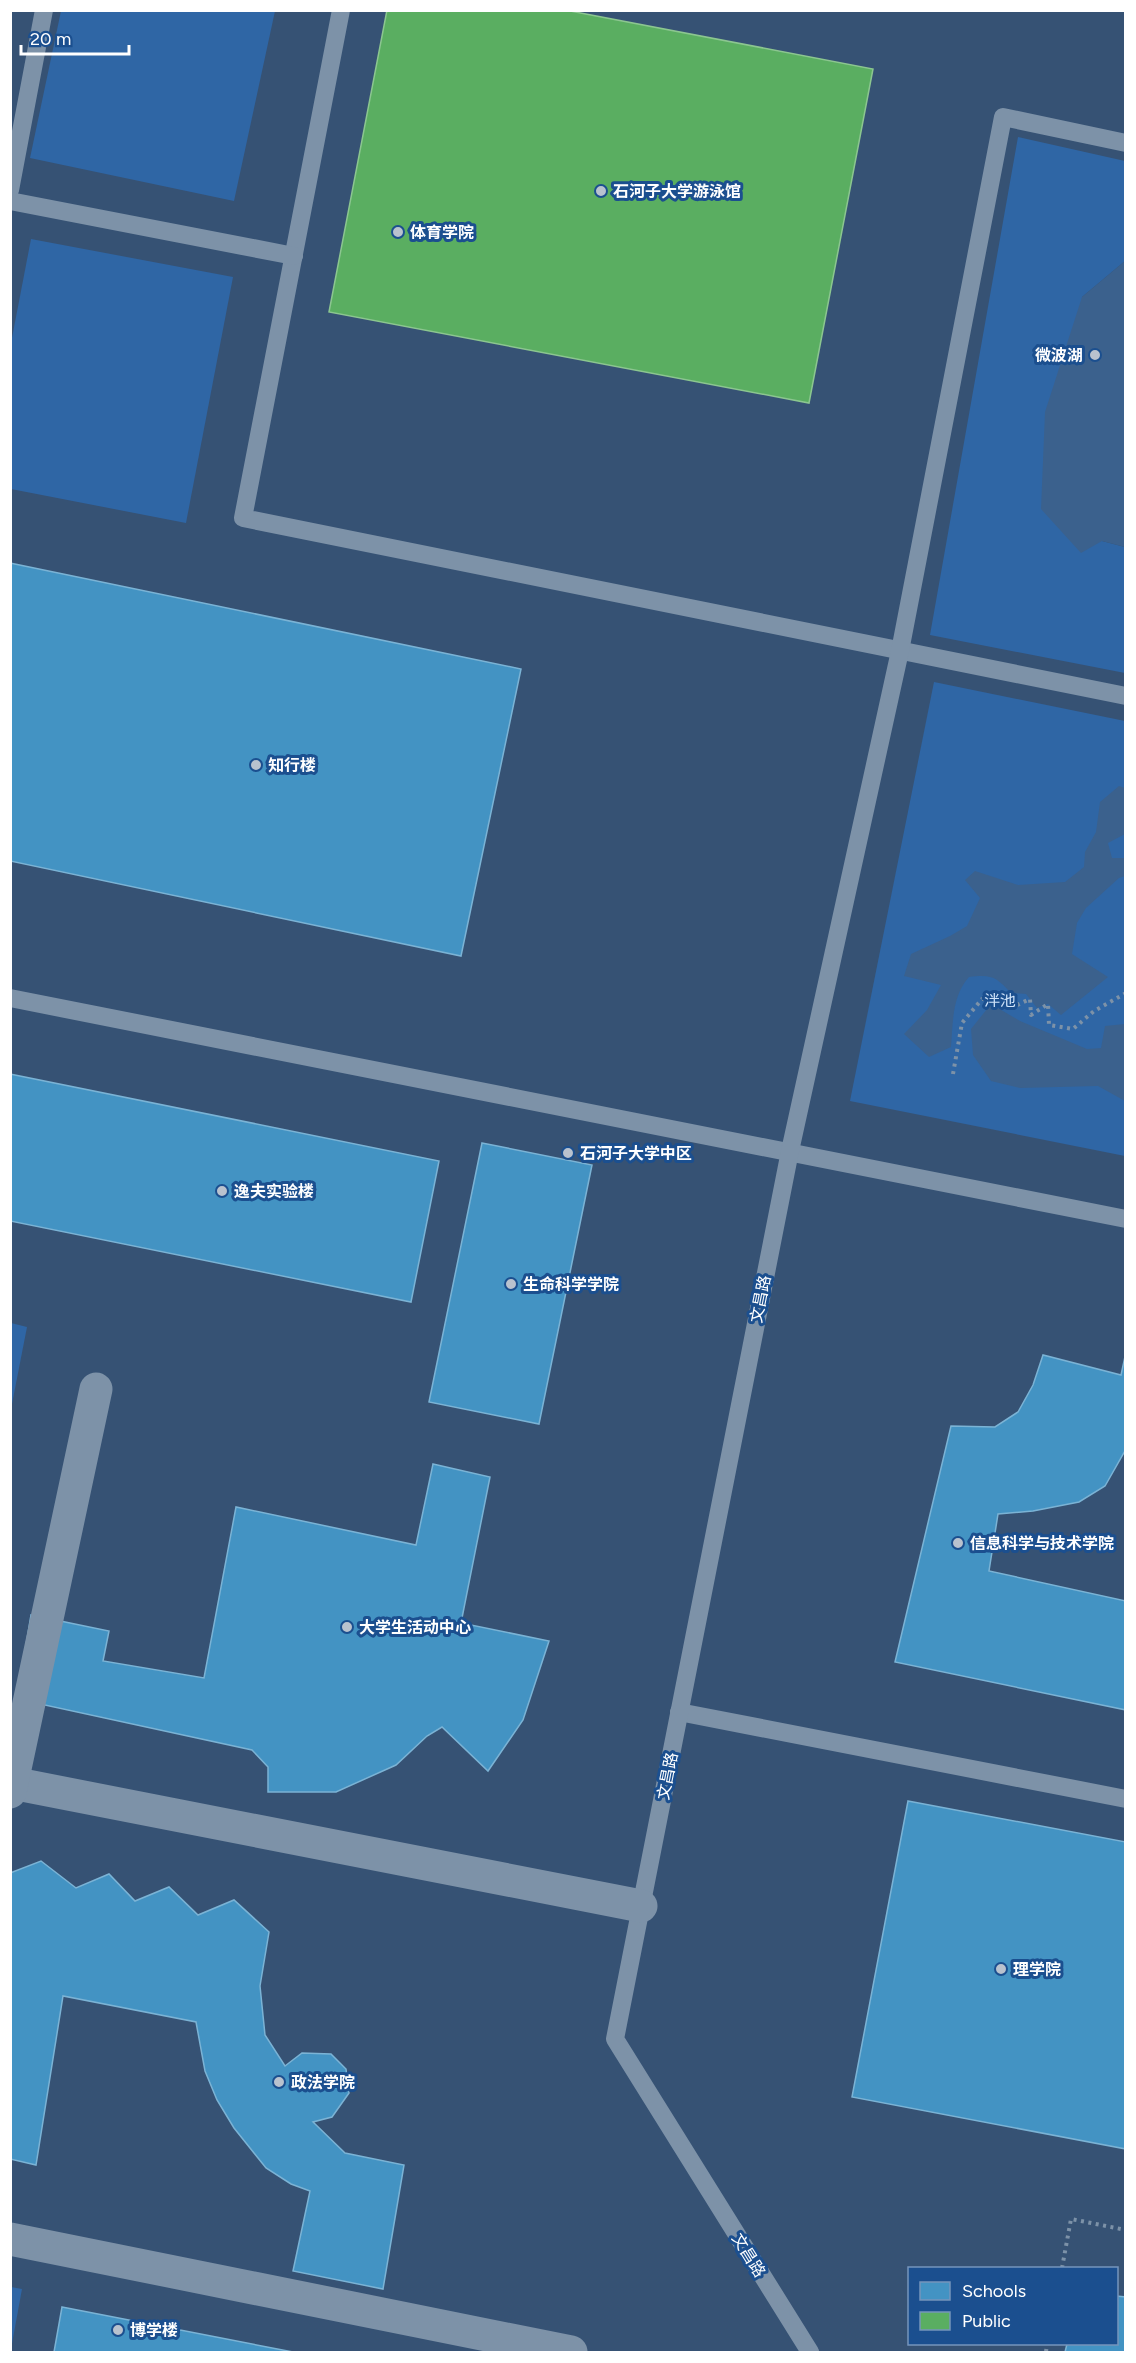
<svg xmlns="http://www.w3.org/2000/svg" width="1136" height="2363" font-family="Figtree,'Noto Sans SC',sans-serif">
  <rect width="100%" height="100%" fill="#365274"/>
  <g fill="#2f66a5">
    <path d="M61,11h214l-41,190 -204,-43z"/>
    <path d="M1018,137l107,24v100l-43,36 20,244 23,6v126l-195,-38z"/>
    <path d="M31,239l202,38 -47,246 -175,-34v-146z"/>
    <path d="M934,682l191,39v435l-275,-55z"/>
    <path d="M11,1323l16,4 -16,82 -1,-86z"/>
    <path d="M11,2287l11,2 -11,60 -1,-62z"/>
  </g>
  <g fill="#3b618d">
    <path d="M1125,261v286l-23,-6 -21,12 -40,-44 4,-97 37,-115z"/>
    <path d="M1119,786l6,2v46l-17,9 4,15h13v18l-6,2 -33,30 -9,15 -5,31 36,23 -47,38 -13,-11 -11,4 -11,-14 -15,-1c-15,-16 -19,-19 -42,-16 -17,19 -16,45 -18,70l-22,10 -25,-23 23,-24 14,-25 -37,-9 7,-22 39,-18 17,-10 13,-28 -15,-18 10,-9 43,14 47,-3 19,-15 1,-15 11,-20 4,-30z"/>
    <path d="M991,1004l29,17 67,28 14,-1 4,-22 20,-2v77l-27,-15 -78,2 -29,-7 -18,-26 -2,-26z"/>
  </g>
  <g fill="#4393c3" stroke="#7bb3d5" stroke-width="1.5">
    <path d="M10,563l511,106 -60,287 -451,-95z"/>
    <path d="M10,1074l429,87 -28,141 -401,-81z"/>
    <path d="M482,1143l110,22 -53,259 -110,-22z"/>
    <path d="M1126,1352v97l-21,37 -26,16 -46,9 -35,3 -9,57 137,30v109l-231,-48 56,-236 44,1 23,-15 15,-27 10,-30 78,20z"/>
    <path d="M433,1464l57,13 -29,146 88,18 -26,79 -35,51 -46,-44 -15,9 -31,29 -60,27h-68v-25l-16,-17 -235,-51 14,-84 78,16 -6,30 101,17 32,-171 180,38z"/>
    <path d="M908,1801l218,41v307l-274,-52z"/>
    <path d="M41,1861l35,27 33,-14 26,27 34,-14 29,28 36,-15 35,32 -9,54 5,49 20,31 17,-13 29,1 15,15 3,24 -17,24 -19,5 32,31 59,12 -21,124 -90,-18 17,-80 -19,-7 -25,-16 -32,-40 -17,-28 -12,-29 -9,-49 -133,-26 -27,169 -26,-6v-286z"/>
    <path d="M1116,2296l10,1v55h-61l2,-8h49z"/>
    <path d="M62,2307l231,45h-239z"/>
  </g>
  <path fill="#5aae61" stroke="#8cc690" stroke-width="1.5" d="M387,10h178l308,59 -64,334 -480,-91z"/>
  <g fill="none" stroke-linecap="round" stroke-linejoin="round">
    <g stroke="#7d92a8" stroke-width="4" stroke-dasharray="3 4.5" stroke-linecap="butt">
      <path d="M953,1074l9,-51 20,-24 24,1 9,6 15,-7 1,16 17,-11 1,21 24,4 21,-18 32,-18"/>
      <path d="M1062,2268l9,-49 55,11"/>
      <path d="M1046,2352l1,-8"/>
    </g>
    <g stroke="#7d92a8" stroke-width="18">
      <path d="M341,10l-98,508 883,178"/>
      <path d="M10,190l34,-180"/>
      <path d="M10,201l284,55"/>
      <path d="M10,998l1116,221"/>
      <path d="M679,1712l447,87"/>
      <path d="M810,2352l-195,-313 175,-888 110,-500 103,-534 123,26"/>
    </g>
    <g stroke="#7d92a8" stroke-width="33">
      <path d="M12,1783l629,123"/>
      <path d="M10,1792l86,-403"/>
      <path d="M10,2239l561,113"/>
    </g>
  </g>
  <g fill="#b9c2ce" stroke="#1b4f8f" stroke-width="2">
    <circle cx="601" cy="191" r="6"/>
    <circle cx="398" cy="232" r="6"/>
    <circle cx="1095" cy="355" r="6"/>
    <circle cx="256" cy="765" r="6"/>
    <circle cx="568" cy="1153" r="6"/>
    <circle cx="222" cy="1191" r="6"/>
    <circle cx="511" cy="1284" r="6"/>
    <circle cx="958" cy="1543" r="6"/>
    <circle cx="347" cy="1627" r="6"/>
    <circle cx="1001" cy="1969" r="6"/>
    <circle cx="279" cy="2082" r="6"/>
    <circle cx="118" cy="2330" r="6"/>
  </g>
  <g text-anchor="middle" stroke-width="6" stroke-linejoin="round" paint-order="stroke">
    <g font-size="16" font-weight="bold" fill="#fff" stroke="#1b4f8f" text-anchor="start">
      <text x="613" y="197">石河子大学游泳馆</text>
      <text x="410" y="238">体育学院</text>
      <text x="1083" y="361" text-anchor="end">微波湖</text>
      <text x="268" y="771">知行楼</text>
      <text x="580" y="1159">石河子大学中区</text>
      <text x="234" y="1197">逸夫实验楼</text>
      <text x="523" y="1290">生命科学学院</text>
      <text x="970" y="1549">信息科学与技术学院</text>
      <text x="359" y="1633">大学生活动中心</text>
      <text x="1013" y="1975">理学院</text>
      <text x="291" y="2088">政法学院</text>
      <text x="130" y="2336">博学楼</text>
    </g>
    <g font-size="16" fill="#cfe3fa" stroke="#1b4f8f">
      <text x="1000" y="1006">泮池</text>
    </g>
    <g font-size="16" fill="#fff" stroke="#1b4f8f">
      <text transform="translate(760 1299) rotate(-79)" y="6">文昌路</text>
      <text transform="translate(667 1776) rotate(-79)" y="6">文昌路</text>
      <text transform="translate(749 2255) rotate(58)" y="6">文昌路</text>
    </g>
  </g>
  <rect width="1136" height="2363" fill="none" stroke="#ffffff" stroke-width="24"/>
  <rect x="908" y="2267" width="210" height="78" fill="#1b4f8f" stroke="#7695bc" stroke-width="1.5"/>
  <rect x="920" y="2282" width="30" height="18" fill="#4393c3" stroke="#7695bc" stroke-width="1.5"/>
  <text x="962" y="2297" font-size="18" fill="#ffffff">Schools</text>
  <rect x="920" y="2312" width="30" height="18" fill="#5aae61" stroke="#7695bc" stroke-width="1.5"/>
  <text x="962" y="2327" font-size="18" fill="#ffffff">Public</text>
  <path d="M21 45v9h108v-9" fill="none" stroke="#ffffff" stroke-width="3"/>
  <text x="30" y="45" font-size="18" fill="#ffffff" stroke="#1b4f8f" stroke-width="4.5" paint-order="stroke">20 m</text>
</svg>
